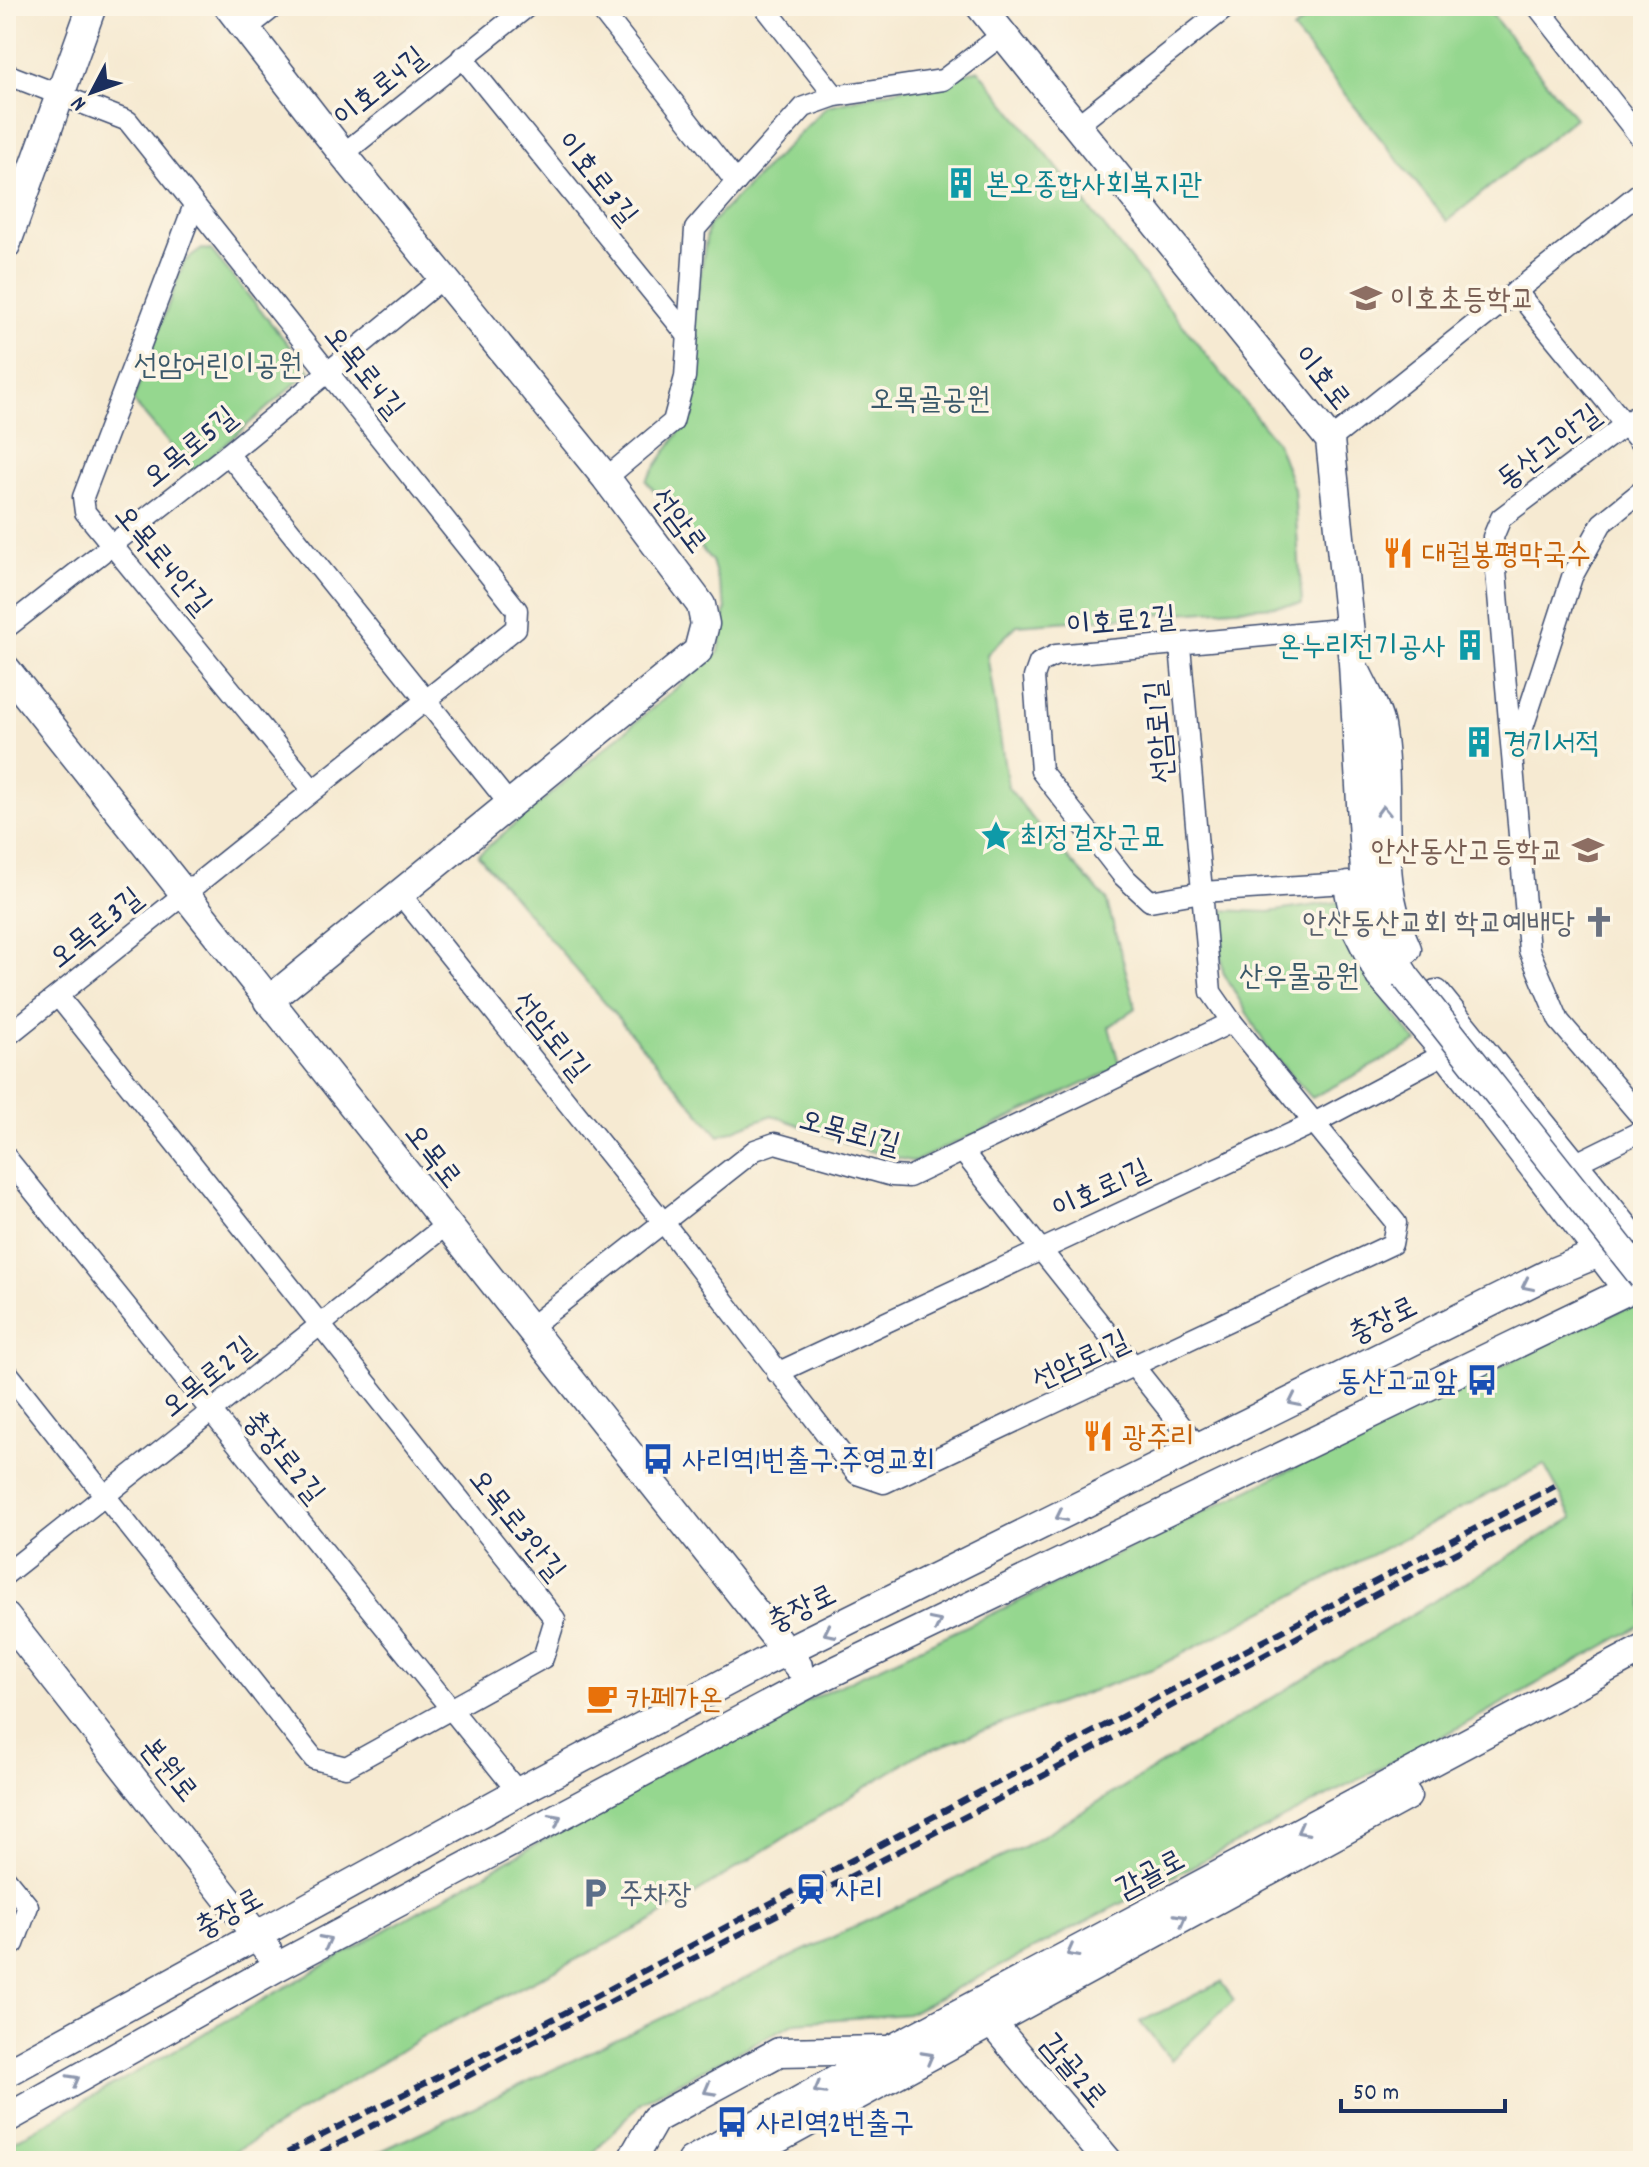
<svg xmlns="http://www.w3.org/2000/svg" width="1649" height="2167" font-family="Dekko,'Poor Story',sans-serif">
  <rect width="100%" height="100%" fill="#fcf5e5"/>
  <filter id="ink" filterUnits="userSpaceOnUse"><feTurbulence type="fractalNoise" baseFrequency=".0125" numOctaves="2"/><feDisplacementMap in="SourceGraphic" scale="16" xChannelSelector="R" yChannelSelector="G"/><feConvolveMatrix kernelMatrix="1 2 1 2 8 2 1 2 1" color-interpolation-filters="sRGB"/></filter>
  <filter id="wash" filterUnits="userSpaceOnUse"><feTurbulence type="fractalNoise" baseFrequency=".006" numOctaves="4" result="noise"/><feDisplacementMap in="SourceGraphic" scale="32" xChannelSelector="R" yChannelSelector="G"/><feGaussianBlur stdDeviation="1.8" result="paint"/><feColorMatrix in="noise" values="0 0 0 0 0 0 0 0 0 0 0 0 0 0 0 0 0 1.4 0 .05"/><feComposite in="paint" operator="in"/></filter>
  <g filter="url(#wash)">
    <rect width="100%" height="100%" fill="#f6ead2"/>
    <g fill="#95d78f" stroke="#588376" stroke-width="2">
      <path d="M1324,6h161l90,112 -128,103 -154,-191z"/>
      <path d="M979,70l298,373 17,46 8,115 -285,21 -30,29 21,133 36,46 62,66 30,109 -27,19 11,40 -206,95 -48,-12 -94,-35 -53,21 -241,-281 241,-203 7,-45 -14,-46 -66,-80 38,-56 10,-108 14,-91 119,-120z"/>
      <path d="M202,249l9,1 99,121 -117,101 -60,-71 51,-139z"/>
      <path d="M1345,901c15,57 34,97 72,141l-105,56 -43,-47 -46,-79 -6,-62 52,2z"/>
      <path d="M1643,1301v323l-185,104 -550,286 -112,8 -154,79 -56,60h-226l663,-314 550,-329 -29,-53 -389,203 -236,86 -274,171 -217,109 -209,127h-213v-15l693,-394 376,-177 498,-244z"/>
      <path d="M1221,1982l13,18 -63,60 -31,-38z"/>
    </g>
  </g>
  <g filter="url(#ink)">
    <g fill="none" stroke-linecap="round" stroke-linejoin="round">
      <defs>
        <g id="street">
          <path d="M598,6l138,176"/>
          <path d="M764,6l71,90"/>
          <path d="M1537,6l106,135"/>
          <path d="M246,29l29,-23"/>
          <path d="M462,57l226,279"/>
          <path d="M6,74l122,47 389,489 -1,18 -510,409"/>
          <path d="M1075,127l153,-121"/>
          <path d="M343,154l185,-148"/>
          <path d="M194,205l-111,292 2,15 227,277"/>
          <path d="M1516,291l127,155"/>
          <path d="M1643,411l-142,107 -8,19 36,413 30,71 84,98"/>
          <path d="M1330,440l313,-250"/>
          <path d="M228,454l283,352"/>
          <path d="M606,478l67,-56 12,-45 10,-148 41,-47 68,-75 31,-11 108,-16 59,-45"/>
          <path d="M6,628l222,-174 216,-177"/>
          <path d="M1517,746l55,-169 30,-54 41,-33"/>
          <path d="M1347,883l-145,9 -52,9 -27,-25 -82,-105 -7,-94 5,-14 17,-8 294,-27"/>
          <path d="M401,895l263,328 193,251 27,9 508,-239 4,-21 -164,-201 -21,-30 -31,-346"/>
          <path d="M963,1152l236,296"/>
          <path d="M6,1157l512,635"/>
          <path d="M1574,1164l69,-34"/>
          <path d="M529,1328l226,-178 20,-7 117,33 17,1 323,-155"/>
          <path d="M6,1371l308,388 32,8 197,-109 12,-39 -497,-623"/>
          <path d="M777,1373l539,-251 130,-69"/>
          <path d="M6,1574l440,-349"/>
          <path d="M6,1879l22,27 -14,38 -8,4"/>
        </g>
        <g id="secondary">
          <path d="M228,6l115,148 263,324 95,127 4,19 -7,27 -430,350"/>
          <path d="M980,6l350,434 23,223 13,228 15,46 24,39"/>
          <path d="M6,245l86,-239"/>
          <path d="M6,669l792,997"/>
          <path d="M1358,675c7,15 19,34 22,51 13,75 -7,151 27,223"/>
          <path d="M1348,886l9,44 23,46 66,77 182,237"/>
          <path d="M1436,994l207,256"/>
          <path d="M6,1617l261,332"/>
          <path d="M991,2022l117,139"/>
          <path d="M6,2073l512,-281 246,-130 784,-388 95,-39"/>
          <path d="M6,2119l271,-152 533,-284 833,-400"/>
          <path d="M631,2161l24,-42 124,-67 106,-2"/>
          <path d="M691,2161l199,-111 753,-401"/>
          <path d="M737,2161l670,-365"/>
        </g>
      </defs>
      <use href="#street" stroke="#3c4b6f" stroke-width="23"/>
      <use href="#secondary" stroke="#3c4b6f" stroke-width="31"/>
      <use href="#street" stroke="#fff" stroke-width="20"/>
      <use href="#secondary" stroke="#fff" stroke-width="28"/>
      <g stroke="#1b2f5e" stroke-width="6" stroke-dasharray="12 6" stroke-linecap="butt">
        <path d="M271,2161l284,-143 1000,-532"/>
        <path d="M305,2161l738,-385 346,-189 173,-88"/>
      </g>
      <defs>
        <path id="secondary-bridge" d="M1405,976l238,301"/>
      </defs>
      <use href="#secondary-bridge" stroke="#3c4b6f" stroke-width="31" stroke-linecap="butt"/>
      <use href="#secondary-bridge" stroke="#fff" stroke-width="28"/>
    </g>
    <defs><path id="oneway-chevron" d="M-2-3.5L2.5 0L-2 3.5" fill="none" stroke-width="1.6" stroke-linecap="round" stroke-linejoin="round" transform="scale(2)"/></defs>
    <g stroke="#8d97ae">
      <use href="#oneway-chevron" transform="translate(1383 811) rotate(-92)"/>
      <use href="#oneway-chevron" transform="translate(1527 1285) rotate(154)"/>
      <use href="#oneway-chevron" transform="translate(1294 1401) rotate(154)"/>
      <use href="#oneway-chevron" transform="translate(1061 1516) rotate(154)"/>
      <use href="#oneway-chevron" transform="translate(936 1623) rotate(-26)"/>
      <use href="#oneway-chevron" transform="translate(829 1632) rotate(154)"/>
      <use href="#oneway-chevron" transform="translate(556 1819) rotate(-28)"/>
      <use href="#oneway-chevron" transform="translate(1302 1830) rotate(152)"/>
      <use href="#oneway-chevron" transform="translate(1181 1919) rotate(-29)"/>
      <use href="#oneway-chevron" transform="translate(326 1941) rotate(-28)"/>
      <use href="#oneway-chevron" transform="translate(1072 1952) rotate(152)"/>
      <use href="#oneway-chevron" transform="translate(928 2057) rotate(-29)"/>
      <use href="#oneway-chevron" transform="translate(74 2080) rotate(-29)"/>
      <use href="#oneway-chevron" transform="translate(819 2089) rotate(151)"/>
      <use href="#oneway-chevron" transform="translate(709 2090) rotate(151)"/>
    </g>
  </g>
  <defs>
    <symbol id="building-bare" viewBox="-9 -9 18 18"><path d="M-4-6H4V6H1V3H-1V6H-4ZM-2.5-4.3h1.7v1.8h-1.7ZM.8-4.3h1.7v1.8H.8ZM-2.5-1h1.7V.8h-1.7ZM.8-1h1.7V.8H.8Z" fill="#0f9aa8" stroke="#fcf5e5" stroke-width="2.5" paint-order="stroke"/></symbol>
    <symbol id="school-bare" viewBox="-9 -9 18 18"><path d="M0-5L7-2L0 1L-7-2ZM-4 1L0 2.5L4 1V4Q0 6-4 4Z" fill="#8d6e63" stroke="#fcf5e5" stroke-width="2.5" paint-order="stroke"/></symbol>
    <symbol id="restaurant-bare" viewBox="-9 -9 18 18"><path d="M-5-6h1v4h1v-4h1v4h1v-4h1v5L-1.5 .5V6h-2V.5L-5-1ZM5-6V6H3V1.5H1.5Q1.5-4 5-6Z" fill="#e8710a" stroke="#fcf5e5" stroke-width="2.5" paint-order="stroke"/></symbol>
    <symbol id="sight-bare" viewBox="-9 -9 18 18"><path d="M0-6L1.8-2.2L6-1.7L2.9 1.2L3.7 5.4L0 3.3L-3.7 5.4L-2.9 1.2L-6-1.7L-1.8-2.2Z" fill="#0f9aa8" stroke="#fcf5e5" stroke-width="2.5" paint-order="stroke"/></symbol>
    <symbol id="church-bare" viewBox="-9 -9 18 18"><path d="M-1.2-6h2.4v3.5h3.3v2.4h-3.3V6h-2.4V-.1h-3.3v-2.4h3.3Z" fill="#6b7280" stroke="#fcf5e5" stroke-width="2.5" paint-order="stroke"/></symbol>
    <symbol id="bus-bare" viewBox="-9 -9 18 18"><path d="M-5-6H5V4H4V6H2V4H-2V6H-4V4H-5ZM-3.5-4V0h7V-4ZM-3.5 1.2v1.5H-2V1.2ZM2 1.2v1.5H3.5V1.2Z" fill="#1a4fb4" stroke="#fcf5e5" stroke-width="2.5" paint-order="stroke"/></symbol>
    <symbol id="cafe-bare" viewBox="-9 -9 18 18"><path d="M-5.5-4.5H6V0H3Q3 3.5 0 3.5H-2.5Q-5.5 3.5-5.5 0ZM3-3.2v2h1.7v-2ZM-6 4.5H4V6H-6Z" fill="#e8710a" stroke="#fcf5e5" stroke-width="2.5" paint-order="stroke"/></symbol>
    <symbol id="station-bare" viewBox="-9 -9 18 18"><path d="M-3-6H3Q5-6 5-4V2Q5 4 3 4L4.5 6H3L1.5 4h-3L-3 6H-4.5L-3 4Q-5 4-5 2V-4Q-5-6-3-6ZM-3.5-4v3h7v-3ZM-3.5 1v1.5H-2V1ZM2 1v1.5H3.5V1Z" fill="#1a4fb4" stroke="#fcf5e5" stroke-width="2.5" paint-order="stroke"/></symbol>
    <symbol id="parking-bare" viewBox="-9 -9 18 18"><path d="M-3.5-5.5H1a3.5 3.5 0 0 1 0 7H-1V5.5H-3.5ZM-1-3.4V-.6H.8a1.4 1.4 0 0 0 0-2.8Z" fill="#5c6f8a" stroke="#fcf5e5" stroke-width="2.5" paint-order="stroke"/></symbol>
  </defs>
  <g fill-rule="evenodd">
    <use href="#building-bare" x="939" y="161" width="44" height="44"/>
    <use href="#school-bare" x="1344" y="276" width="44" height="44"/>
    <use href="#restaurant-bare" x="1376" y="531" width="44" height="44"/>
    <use href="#building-bare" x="1448" y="623" width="44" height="44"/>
    <use href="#building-bare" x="1457" y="720" width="44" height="44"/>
    <use href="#sight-bare" x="974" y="814" width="44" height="44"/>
    <use href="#school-bare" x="1566" y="828" width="44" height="44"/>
    <use href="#church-bare" x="1577" y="900" width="44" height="44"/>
    <use href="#bus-bare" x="1460" y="1358" width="44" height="44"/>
    <use href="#restaurant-bare" x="1076" y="1414" width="44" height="44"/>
    <use href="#bus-bare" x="636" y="1437" width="44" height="44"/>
    <use href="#cafe-bare" x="580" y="1676" width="44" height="44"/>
    <use href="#station-bare" x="789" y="1867" width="44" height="44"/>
    <use href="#parking-bare" x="573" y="1871" width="44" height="44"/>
    <use href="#bus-bare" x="710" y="2100" width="44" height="44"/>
  </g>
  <g text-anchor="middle" stroke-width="7" stroke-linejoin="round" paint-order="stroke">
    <g font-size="30" fill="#1b2f5e" stroke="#fcf5e5">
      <text transform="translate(379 86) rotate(-39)" y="10">이호로4길</text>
      <text transform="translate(598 178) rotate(51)" y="10">이호로3길</text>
      <text transform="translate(365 371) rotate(51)" y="10">오목로4길</text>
      <text transform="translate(1323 377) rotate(51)" y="10">이호로</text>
      <text transform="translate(189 446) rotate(-39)" y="10">오목로5길</text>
      <text transform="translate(1548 446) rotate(-37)" y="10">동산고안길</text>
      <text transform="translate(680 520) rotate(53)" y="10">선암로</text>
      <text transform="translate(164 559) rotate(50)" y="10">오목로4안길</text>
      <text transform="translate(1121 620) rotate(-5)" y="10">이호로2길</text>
      <text transform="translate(1158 732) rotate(-95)" y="10">선암로1길</text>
      <text transform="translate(95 927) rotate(-39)" y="10">오목로3길</text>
      <text transform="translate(552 1035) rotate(51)" y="10">선암로1길</text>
      <text transform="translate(850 1131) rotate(15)" y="10">오목로1길</text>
      <text transform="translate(434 1155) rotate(52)" y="10">오목로</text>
      <text transform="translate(1100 1188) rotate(-25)" y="10">이호로1길</text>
      <text transform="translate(1382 1319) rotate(-26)" y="10">충장로</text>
      <text transform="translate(1080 1359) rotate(-25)" y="10">선암로1길</text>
      <text transform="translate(207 1376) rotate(-39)" y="10">오목로2길</text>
      <text transform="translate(285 1456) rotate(51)" y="10">충장로2길</text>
      <text transform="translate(518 1524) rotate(51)" y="10">오목로3안길</text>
      <text transform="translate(801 1607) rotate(-26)" y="10">충장로</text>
      <text transform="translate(170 1769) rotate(51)" y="10">본원로</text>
      <text transform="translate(1150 1873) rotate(-28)" y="10">감골로</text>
      <text transform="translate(228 1912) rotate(-29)" y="10">충장로</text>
      <text transform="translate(1075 2070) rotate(50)" y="10">감골2로</text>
    </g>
    <g font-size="30" fill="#0d838f" stroke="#fcf5e5" text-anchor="start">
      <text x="985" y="193">본오종합사회복지관</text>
      <text x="1446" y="655" text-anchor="end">온누리전기공사</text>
      <text x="1503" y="752">경기서적</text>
      <text x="1020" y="846">최정걸장군묘</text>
    </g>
    <g font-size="30" fill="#785e54" stroke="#fcf5e5" text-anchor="start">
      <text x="1390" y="308">이호초등학교</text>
      <text x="1564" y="860" text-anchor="end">안산동산고등학교</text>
    </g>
    <g font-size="30" fill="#3a596a" stroke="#fcf5e5">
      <text x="218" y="374">선암어린이공원</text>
      <text x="930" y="408">오목골공원</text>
      <text x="1299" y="985">산우물공원</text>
    </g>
    <g font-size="30" fill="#c56008" stroke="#fcf5e5" text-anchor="start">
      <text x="1422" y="563">대궐봉평막국수</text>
      <text x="1122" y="1446">광주리</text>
      <text x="626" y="1708">카페가온</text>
    </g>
    <g font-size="30" fill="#5b616d" stroke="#fcf5e5" text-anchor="end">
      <text x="1575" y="932">안산동산교회 학교예배당</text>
    </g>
    <g font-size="30" fill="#164399" stroke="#fcf5e5" text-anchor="start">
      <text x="1458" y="1390" text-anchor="end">동산고교앞</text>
      <text x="682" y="1469">사리역1번출구.주영교회</text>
      <text x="835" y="1899">사리</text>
      <text x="756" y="2132">사리역2번출구</text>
    </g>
    <g font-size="30" fill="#4e5e75" stroke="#fcf5e5" text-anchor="start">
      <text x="619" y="1903">주차장</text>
    </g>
  </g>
  <rect width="1649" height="2167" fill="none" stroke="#fcf5e5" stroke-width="32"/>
  <g transform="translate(92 92) rotate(229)" stroke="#fcf5e5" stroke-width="6" paint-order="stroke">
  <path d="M0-6L14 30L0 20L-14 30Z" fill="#1b2f5e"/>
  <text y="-12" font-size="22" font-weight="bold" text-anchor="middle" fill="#1b2f5e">N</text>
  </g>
  <path d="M1341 2099v12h164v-12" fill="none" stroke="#1b2f5e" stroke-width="4"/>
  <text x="1353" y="2099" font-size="24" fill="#1b2f5e" stroke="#fcf5e5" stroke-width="6" paint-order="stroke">50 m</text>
</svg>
